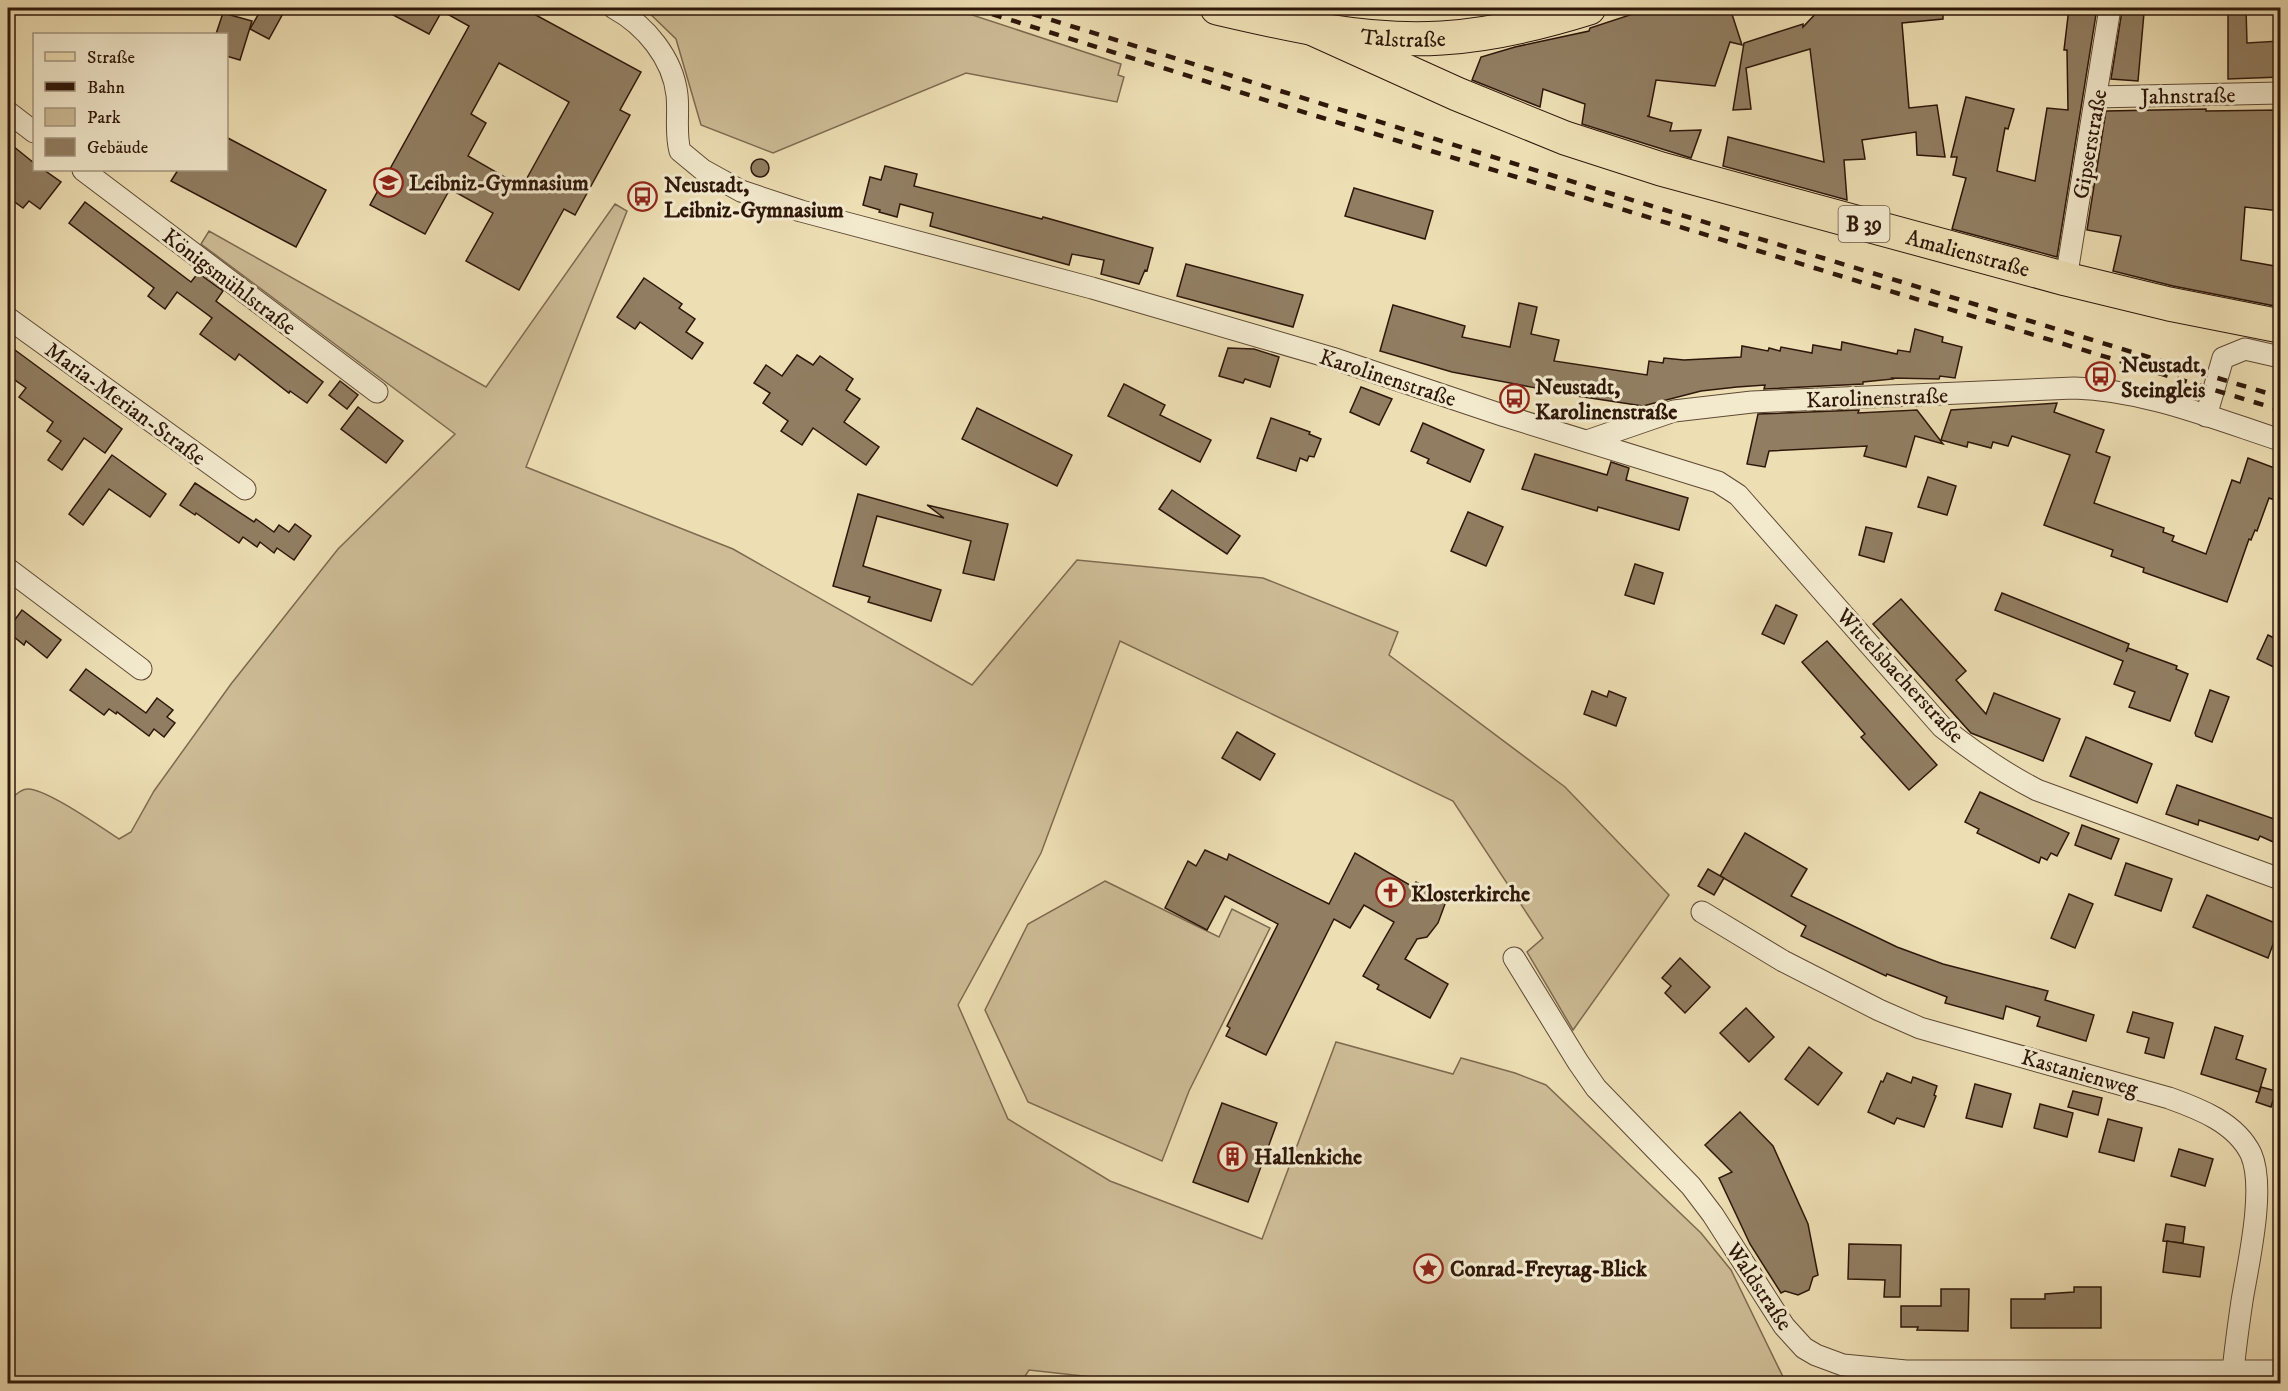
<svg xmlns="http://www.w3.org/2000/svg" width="2288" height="1391" font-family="'IM FELL DW Pica',serif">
  <rect width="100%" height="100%" fill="#eddeb3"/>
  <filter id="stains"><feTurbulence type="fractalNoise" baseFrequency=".00333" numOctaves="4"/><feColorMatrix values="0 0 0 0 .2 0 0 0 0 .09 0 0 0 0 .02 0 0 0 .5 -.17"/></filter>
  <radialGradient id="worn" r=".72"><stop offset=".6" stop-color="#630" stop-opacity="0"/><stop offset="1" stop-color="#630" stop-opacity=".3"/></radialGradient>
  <g fill="#cdbc96" stroke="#7e6a50" stroke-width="1.5">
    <path d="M644,8h307l170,56 -3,11 6,2 -7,25 -151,-29 -193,80 -72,-28 -25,-86z"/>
    <path d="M615,204l12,7 -101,256 207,82 239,136 105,-125 186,18 135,54 -9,23 176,132 104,108 -96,135 -46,-78 16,-14 -90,-137 -333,-160 -79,212 -83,152 50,114 102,62 152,58 74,-197 117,32 8,-16 54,15 31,12 155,148 30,37 55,113 -661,1 -15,-5 -81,-9 -9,14 -1012,-1v-581c5,-5 12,-13 19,-13 17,-2 75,39 92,50l12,-7 23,-41 77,-107 107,-135 117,-115 -254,-190 8,-13 277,156z"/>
    <path d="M1105,881l114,56 13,-28 38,19 -81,163 -27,70 -134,-59 -43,-92 43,-86z"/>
  </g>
  <g fill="#917e62" stroke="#2e170a" stroke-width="1.5" fill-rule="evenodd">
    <path d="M262,8h24l-17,31 -19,-10z"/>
    <path d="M380,8h143l118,64 -21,38 10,5 -55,100 -11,-6 -45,81 -53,-29 27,-48 -43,-24 -25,45 -55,-29 99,-179 -27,-15 -13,23zM499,63l70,39 -47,85 -54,-31 18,-33 -15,-9z"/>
    <path d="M1651,8h79l12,37 -12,-3 -15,44 -59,-6 -7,36h-2l25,7 -2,8 31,-1 -10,28 -109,-34 3,-20 -42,-15 -3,18 -68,-27 9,-23 34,-10 74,-16 1,-3z"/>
    <path d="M1821,8h122v11l-41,4 7,85 28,-3 8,52 -28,-2 -1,-23 -54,8 3,19 -21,1 3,40 -124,-34 5,-29 96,25 -14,-113 -64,19 5,41 -18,1 11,-67 59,-19v3z"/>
    <path d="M2069,8h28l-40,249 -105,-28 14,-51 -13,-3 4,-18h-6l15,-60 48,12 -6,20 -3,-1 -8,43 38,10 12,-73 21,2 -1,-60h-3z"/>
    <path d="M2228,8h18l1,35 33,-2v36l-52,2z"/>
    <path d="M2122,11l22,2 -6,68 -27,-2z"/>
    <path d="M223,13l29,8 -12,39 -14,-4v-22h-10z"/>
    <path d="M2206,109v2l74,-1v101l-35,-4 -4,53 39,7v40l-107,-21 -60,-15 8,-35 -34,-6 19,-119z"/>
    <path d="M226,137l100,53 -30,57 -125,-66 7,-11h48z"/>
    <path d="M8,142l26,21v7h10l17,12 -21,27 -11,-8 -6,7 -15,-11z"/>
    <circle cx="760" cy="168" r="9"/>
    <path d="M885,166l32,8 -3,12 128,33 1,-2 110,31 -6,23 -2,-1 -6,14 -38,-10 3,-14 -32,-6 -3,11 -139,-39 3,-13 -33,-9 -3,13 -18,-5 1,-2 -17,-5 7,-28 11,3z"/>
    <path d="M1354,188l79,23 -8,28 -80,-23z"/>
    <path d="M85,202l106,80 7,-9 25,18 -7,10 107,81 -16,21 -17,-12 -1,2 -50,-39 -4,6 -35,-26 12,-16 -35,-26 -12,17 -17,-13 6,-8 -85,-65z"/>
    <path d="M1186,264l117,31 -10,32 -116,-31z"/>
    <path d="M644,278l38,26 -3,4 16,11 -9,13 17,11 -11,16 -52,-37 -5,7 -18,-12z"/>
    <path d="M1519,303l18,4 -6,27 28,6 -5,21 93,14 2,-14 14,2 1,-5 20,2 57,-3 1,-11 26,5 1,-3 11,3 1,-4 31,6 1,-8 28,5 1,-8 55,12 1,-4 12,2 5,-23 28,8 -1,5 20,5 -7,31 -15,-2 -1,3 -47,-1 1,1 -30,3v2l-99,5 1,-4 -28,2 -36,4 -58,15 -72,-11v-3l-34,-7 -1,3 -84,-16 -72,-21 13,-46 72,21 -3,11 48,10z"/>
    <path d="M1228,348l26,1 25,8 -9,30 -25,-8 -2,4 -24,-7z"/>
    <path d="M15,350l107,79 -17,24 -21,-15 -22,32 -14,-10 13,-19 -14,-10 6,-9 -34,-25 7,-9 -18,-13v-15z"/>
    <path d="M797,355l16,10 7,-9 33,23 -7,11 14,9 -16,23 35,25 -13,18 -53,-37 -11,17 -21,-14 7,-10 -25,-18 7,-10 -16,-10 12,-18 16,11z"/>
    <path d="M340,381l18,14 -11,14 -18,-14z"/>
    <path d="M1124,384l41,21 -5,10 51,25 -11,22 -92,-46z"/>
    <path d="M1361,387l31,12 -13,26 -29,-13z"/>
    <path d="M2057,403l-3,9 50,18 -8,22 14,5 -16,46 70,25 -1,4 11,4 -2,5 34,13 26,-74 8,3 8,-25 32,12v32l-11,-4 -12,33 -2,-1 -4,10 -2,-1 -22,63 -84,-30 1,-4 -33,-12 2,-6 -69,-25 26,-70 -58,-19 -4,10 -15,-4 -2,6 -23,-6 -1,5 -26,-7 10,-30z"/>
    <path d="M358,407l45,34 -17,22 -45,-34z"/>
    <path d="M977,408l95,47 -15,31 -95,-47z"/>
    <path d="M1859,410l-1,3 59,-3 26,34 -28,-8 -9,31 -42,-11 3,-10 -98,5 -4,16 -18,-3 11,-50z"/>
    <path d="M1271,418l39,14 -1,2 12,5 -7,18 -5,-1 -2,5 -7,-3 -4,13 -39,-13z"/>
    <path d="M1423,423l61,27 -14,32 -43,-19 2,-4 -18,-8z"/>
    <path d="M1535,454l72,21 4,-13 18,6 -3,12 62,18 -9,32 -81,-23 -1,4 -75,-22z"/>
    <path d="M112,455l54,39 -16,23 -41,-28 -26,36 -14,-11z"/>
    <path d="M1928,477l28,9 -9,29 -29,-8z"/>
    <path d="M195,483l59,39 2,-3 18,13 5,-7 10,7 6,-8 16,12 -17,24 -17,-12 -3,5 -14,-11 -3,5 -14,-10 -4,6 -43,-30 -1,2 -15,-10z"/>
    <path d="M1172,490l68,46 -13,18 -68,-45z"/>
    <path d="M858,494l86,24 -17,-13 81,19 -14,56 -31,-7 8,-32 -94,-25 -14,50 78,24 -10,31 -63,-19 2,-5 -37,-11z"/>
    <path d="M1468,512l35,15 -17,39 -35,-15z"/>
    <path d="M1866,527l26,6 -8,29 -25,-7z"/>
    <path d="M1635,564l28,9 -9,31 -29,-9z"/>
    <path d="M2002,593l127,51 -3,8 2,-4 49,18 -1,3 12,5 -18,47 -41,-14 6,-15 -21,-8 9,-23 -128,-51z"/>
    <path d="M1901,599l65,72 -10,9 30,34 8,-21 66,26 -17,42 -72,-28 -98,-109z"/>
    <path d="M1776,605l21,10 -13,29 -22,-10z"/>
    <path d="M22,610l39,30 -14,18 -21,-17 -2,4 -16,-13v-3z"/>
    <path d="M2268,635l12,6v29l-23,-11z"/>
    <path d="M1827,641l110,124 -28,25 -48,-53 4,-3 -63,-72z"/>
    <path d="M86,669l60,44 11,-15 16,12 -6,7 8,6 -11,14 -10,-8 -5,7 -32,-24 -1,2 -7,-5 -5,6 -34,-25z"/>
    <path d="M2210,690l19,7 -17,45 -16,-6 -1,-3z"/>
    <path d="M1592,691l15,6 2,-6 17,7 -10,28 -32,-12z"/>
    <path d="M1237,732l38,22 -15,26 -38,-22z"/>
    <path d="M2086,737l66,27 -15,39 -67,-27z"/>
    <path d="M2177,785l103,36v24l-20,-9 -2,4 -59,-20 -1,5 -32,-11z"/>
    <path d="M1980,792l89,41 -12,23 -6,-3 -4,7 -6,-3 -2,6 -62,-30 2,-4 -14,-7z"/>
    <path d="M2082,825l37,14 -8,20 -36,-14z"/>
    <path d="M1745,833l62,36 -16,27 106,51 46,17 105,27 -3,9 49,15 -8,26 -49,-15 3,-9 -34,-11 -3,13 -58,-16 2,-6 -60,-23 -1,2 -85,-40 5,-10 -86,-50z"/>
    <path d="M1205,850l22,10 2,-6 100,50 26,-51 58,34 3,-5 27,15 2,7 -7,19 -11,14 -10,2 -12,20 43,25 -18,34 -53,-29 2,-4 -16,-9 31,-54 -30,-17 -14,23 -16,-9 -68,136 -40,-19 4,-8 -3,-2 51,-102 -53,-28 -18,34 -42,-22 23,-47 8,5z"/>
    <path d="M2126,863l46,16 -11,32 -46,-16z"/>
    <path d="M1708,869l16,9 -10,17 -16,-9z"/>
    <path d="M2069,894l24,10 -18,44 -24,-10z"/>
    <path d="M2207,895l73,30 -12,33 -75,-31z"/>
    <path d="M1680,958l30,29 -25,26 -20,-20 6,-7 -9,-8z"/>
    <path d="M1746,1008l28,29 -25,25 -29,-29z"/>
    <path d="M2133,1012l40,11 -9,35 -19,-5 4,-15 -22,-6z"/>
    <path d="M2215,1027l28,9 -7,23 30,10 -7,23 -58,-18z"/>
    <path d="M1809,1047l33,26 -24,32 -33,-26z"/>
    <path d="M1887,1073l24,10 2,-6 24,9 -3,9 2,1 -12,31 -27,-9 -3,6 -26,-12 13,-31 2,1z"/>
    <path d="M1975,1084l36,10 -9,33 -36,-9z"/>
    <path d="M2261,1087l15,4 -5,16 -15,-5z"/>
    <path d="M2073,1091l29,7 -4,17 -30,-8z"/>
    <path d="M1222,1103l55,20 -29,79 -55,-20z"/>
    <path d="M2040,1104l33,9 -6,24 -33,-9z"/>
    <path d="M1740,1112l33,34 35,78 10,51 -5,2 -4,13 -11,5 -13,-4 -4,2 -31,-49 -31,-66 13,-6 -27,-27z"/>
    <path d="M2108,1119l34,9 -8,33 -35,-9z"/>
    <path d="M2179,1149l34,10 -8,27 -34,-10z"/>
    <path d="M2166,1224l19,3 -2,16 -20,-2z"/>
    <path d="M2167,1241l37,6 -4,30 -37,-5z"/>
    <path d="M1849,1244l52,1 -1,52h-16l1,-17 -37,-1z"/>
    <path d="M2074,1287h27v41h-90v-29h34v-5l29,-2z"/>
    <path d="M1941,1289h28l-1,42 -51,-1 1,-3h-17v-21h40z"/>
  </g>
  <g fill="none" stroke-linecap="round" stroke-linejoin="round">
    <defs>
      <g id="street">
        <path d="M614,8c31,17 59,50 63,87 2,18 -2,39 3,56l23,19 38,21 60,20 291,77 240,70 173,58 213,66 20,13 204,232c30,24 60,45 95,63l243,89"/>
        <path d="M2096,97l184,-4"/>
        <path d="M8,112l26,20"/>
        <path d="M83,170l294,222"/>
        <path d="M2066,279l44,-271"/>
        <path d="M8,318l237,171"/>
        <path d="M2206,416l17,-58 22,-9 35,8"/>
        <path d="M1587,441l87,-30 78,-9 322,-14c71,2 139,30 206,52"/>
        <path d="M8,569l133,100"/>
        <path d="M1702,912l81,49 96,49 41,18 249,70c31,11 67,25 82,56 15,34 -3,110 -9,147 -4,27 -8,55 -10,83"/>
        <path d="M1514,958l64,104 18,26 95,98 22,29 71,111 20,22 12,7 27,10 63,6h374"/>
      </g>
      <g id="primary">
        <path id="s1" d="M1217,8c73,17 150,35 225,30 51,-3 99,-15 147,-30"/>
        <path id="s2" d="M1311,28l146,66 108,44 96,31 405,110 103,25 111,22"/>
      </g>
    </defs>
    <use href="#street" stroke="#5e4934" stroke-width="23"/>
    <use href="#primary" stroke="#2e170a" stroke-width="35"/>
    <use href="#street" stroke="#f3eace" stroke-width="21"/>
    <use href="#primary" stroke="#eddeb3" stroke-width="33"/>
    <g stroke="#2e170a" stroke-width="4.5" stroke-dasharray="10 10" stroke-linecap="butt">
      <path d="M973,8l314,99 993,303"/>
      <path d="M1013,8l596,185 671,204"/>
    </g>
  </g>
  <defs>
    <symbol id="school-ring" viewBox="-11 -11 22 22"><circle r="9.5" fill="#f3eace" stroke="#8f2418" stroke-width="1.5"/><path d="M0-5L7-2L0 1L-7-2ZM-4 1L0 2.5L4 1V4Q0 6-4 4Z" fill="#8f2418"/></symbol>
    <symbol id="bus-ring" viewBox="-11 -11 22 22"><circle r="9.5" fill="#f3eace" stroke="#8f2418" stroke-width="1.5"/><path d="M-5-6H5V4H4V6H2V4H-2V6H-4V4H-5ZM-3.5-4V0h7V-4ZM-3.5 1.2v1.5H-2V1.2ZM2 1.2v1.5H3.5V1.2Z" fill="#8f2418"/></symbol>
    <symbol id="church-ring" viewBox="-11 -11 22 22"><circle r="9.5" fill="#f3eace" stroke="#8f2418" stroke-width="1.5"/><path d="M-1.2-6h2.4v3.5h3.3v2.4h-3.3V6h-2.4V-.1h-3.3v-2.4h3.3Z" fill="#8f2418"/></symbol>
    <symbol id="building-ring" viewBox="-11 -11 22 22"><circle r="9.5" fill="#f3eace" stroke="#8f2418" stroke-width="1.5"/><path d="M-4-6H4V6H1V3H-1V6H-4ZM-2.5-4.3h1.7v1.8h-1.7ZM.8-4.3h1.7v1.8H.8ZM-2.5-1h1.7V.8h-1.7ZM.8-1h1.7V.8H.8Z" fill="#8f2418"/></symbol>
    <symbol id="sight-ring" viewBox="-11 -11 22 22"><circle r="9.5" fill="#f3eace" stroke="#8f2418" stroke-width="1.5"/><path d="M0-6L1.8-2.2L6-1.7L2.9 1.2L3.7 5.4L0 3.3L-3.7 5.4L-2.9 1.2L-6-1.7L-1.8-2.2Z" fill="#8f2418"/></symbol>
  </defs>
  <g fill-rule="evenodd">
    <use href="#school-ring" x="372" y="166" width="33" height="33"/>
    <use href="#bus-ring" x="626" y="180" width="33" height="33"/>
    <use href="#bus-ring" x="2084" y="360" width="33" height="33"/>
    <use href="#bus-ring" x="1498" y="382" width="33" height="33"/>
    <use href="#church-ring" x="1374" y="876" width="33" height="33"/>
    <use href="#building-ring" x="1216" y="1140" width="33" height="33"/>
    <use href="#sight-ring" x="1412" y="1252" width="33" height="33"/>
  </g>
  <g text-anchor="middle" stroke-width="6" stroke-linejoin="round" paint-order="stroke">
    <rect fill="#f3eace" stroke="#695645" stroke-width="1.5" x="1838.5" y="206" width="51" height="36" rx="4.5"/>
    <g font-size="21" font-weight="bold" fill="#2e170a">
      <text x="1864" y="231">B 39</text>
    </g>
    <g font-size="22" fill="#2e170a" stroke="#f3eace">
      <text dy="8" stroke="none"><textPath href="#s1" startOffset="189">Talstraße</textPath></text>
      <text transform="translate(2188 95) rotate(-1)" y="8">Jahnstraße</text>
      <text transform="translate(2089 144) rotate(-80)" y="8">Gipserstraße</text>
      <text dy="8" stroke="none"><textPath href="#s2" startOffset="696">Amalienstraße</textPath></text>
      <text transform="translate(230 281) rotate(37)" y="8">Königsmühlstraße</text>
      <text transform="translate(1388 377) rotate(18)" y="8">Karolinenstraße</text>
      <text transform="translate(1877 397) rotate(-2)" y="8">Karolinenstraße</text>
      <text transform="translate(126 403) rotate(36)" y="8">Maria-Merian-Straße</text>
      <text transform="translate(1901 675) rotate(47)" y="8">Wittelsbacherstraße</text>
      <text transform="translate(2080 1072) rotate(16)" y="8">Kastanienweg</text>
      <text transform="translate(1760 1286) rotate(56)" y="8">Waldstraße</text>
    </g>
    <g font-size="22" font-weight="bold" fill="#2e170a" stroke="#f3eace" text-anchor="start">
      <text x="409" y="190">Leibniz-Gymnasium</text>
      <text x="664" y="192">Neustadt,<tspan x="664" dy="25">Leibniz-Gymnasium</tspan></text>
      <text x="2121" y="372">Neustadt,<tspan x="2121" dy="25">Steingleis</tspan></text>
      <text x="1535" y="394">Neustadt,<tspan x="1535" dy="25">Karolinenstraße</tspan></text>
      <text x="1411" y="901">Klosterkirche</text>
      <text x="1254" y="1164">Hallenkiche</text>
      <text x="1450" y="1276">Conrad-Freytag-Blick</text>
    </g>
  </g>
  <rect width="2288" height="1391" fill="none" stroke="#eddeb3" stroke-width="30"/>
  <rect x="9" y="9" width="2270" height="1373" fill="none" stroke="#2e170a" stroke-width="3"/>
  <rect x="15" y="15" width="2258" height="1361" fill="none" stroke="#2e170a" stroke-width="1.5"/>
  <rect x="33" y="33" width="195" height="138" fill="#f3eace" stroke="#a49680" stroke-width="1.5"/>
  <rect x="45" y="52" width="30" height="9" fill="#eddeb3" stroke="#a49680" stroke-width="1.5"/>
  <text x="87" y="63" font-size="18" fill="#2e170a">Straße</text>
  <rect x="45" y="82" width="30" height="9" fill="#2e170a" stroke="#a49680" stroke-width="1.5"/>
  <text x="87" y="93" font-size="18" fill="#2e170a">Bahn</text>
  <rect x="45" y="108" width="30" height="18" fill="#cdbc96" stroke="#a49680" stroke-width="1.5"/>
  <text x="87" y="123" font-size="18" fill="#2e170a">Park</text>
  <rect x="45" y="138" width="30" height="18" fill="#917e62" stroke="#a49680" stroke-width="1.5"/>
  <text x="87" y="153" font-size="18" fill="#2e170a">Gebäude</text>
  <rect width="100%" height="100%" filter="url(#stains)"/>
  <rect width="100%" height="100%" fill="url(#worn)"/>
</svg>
